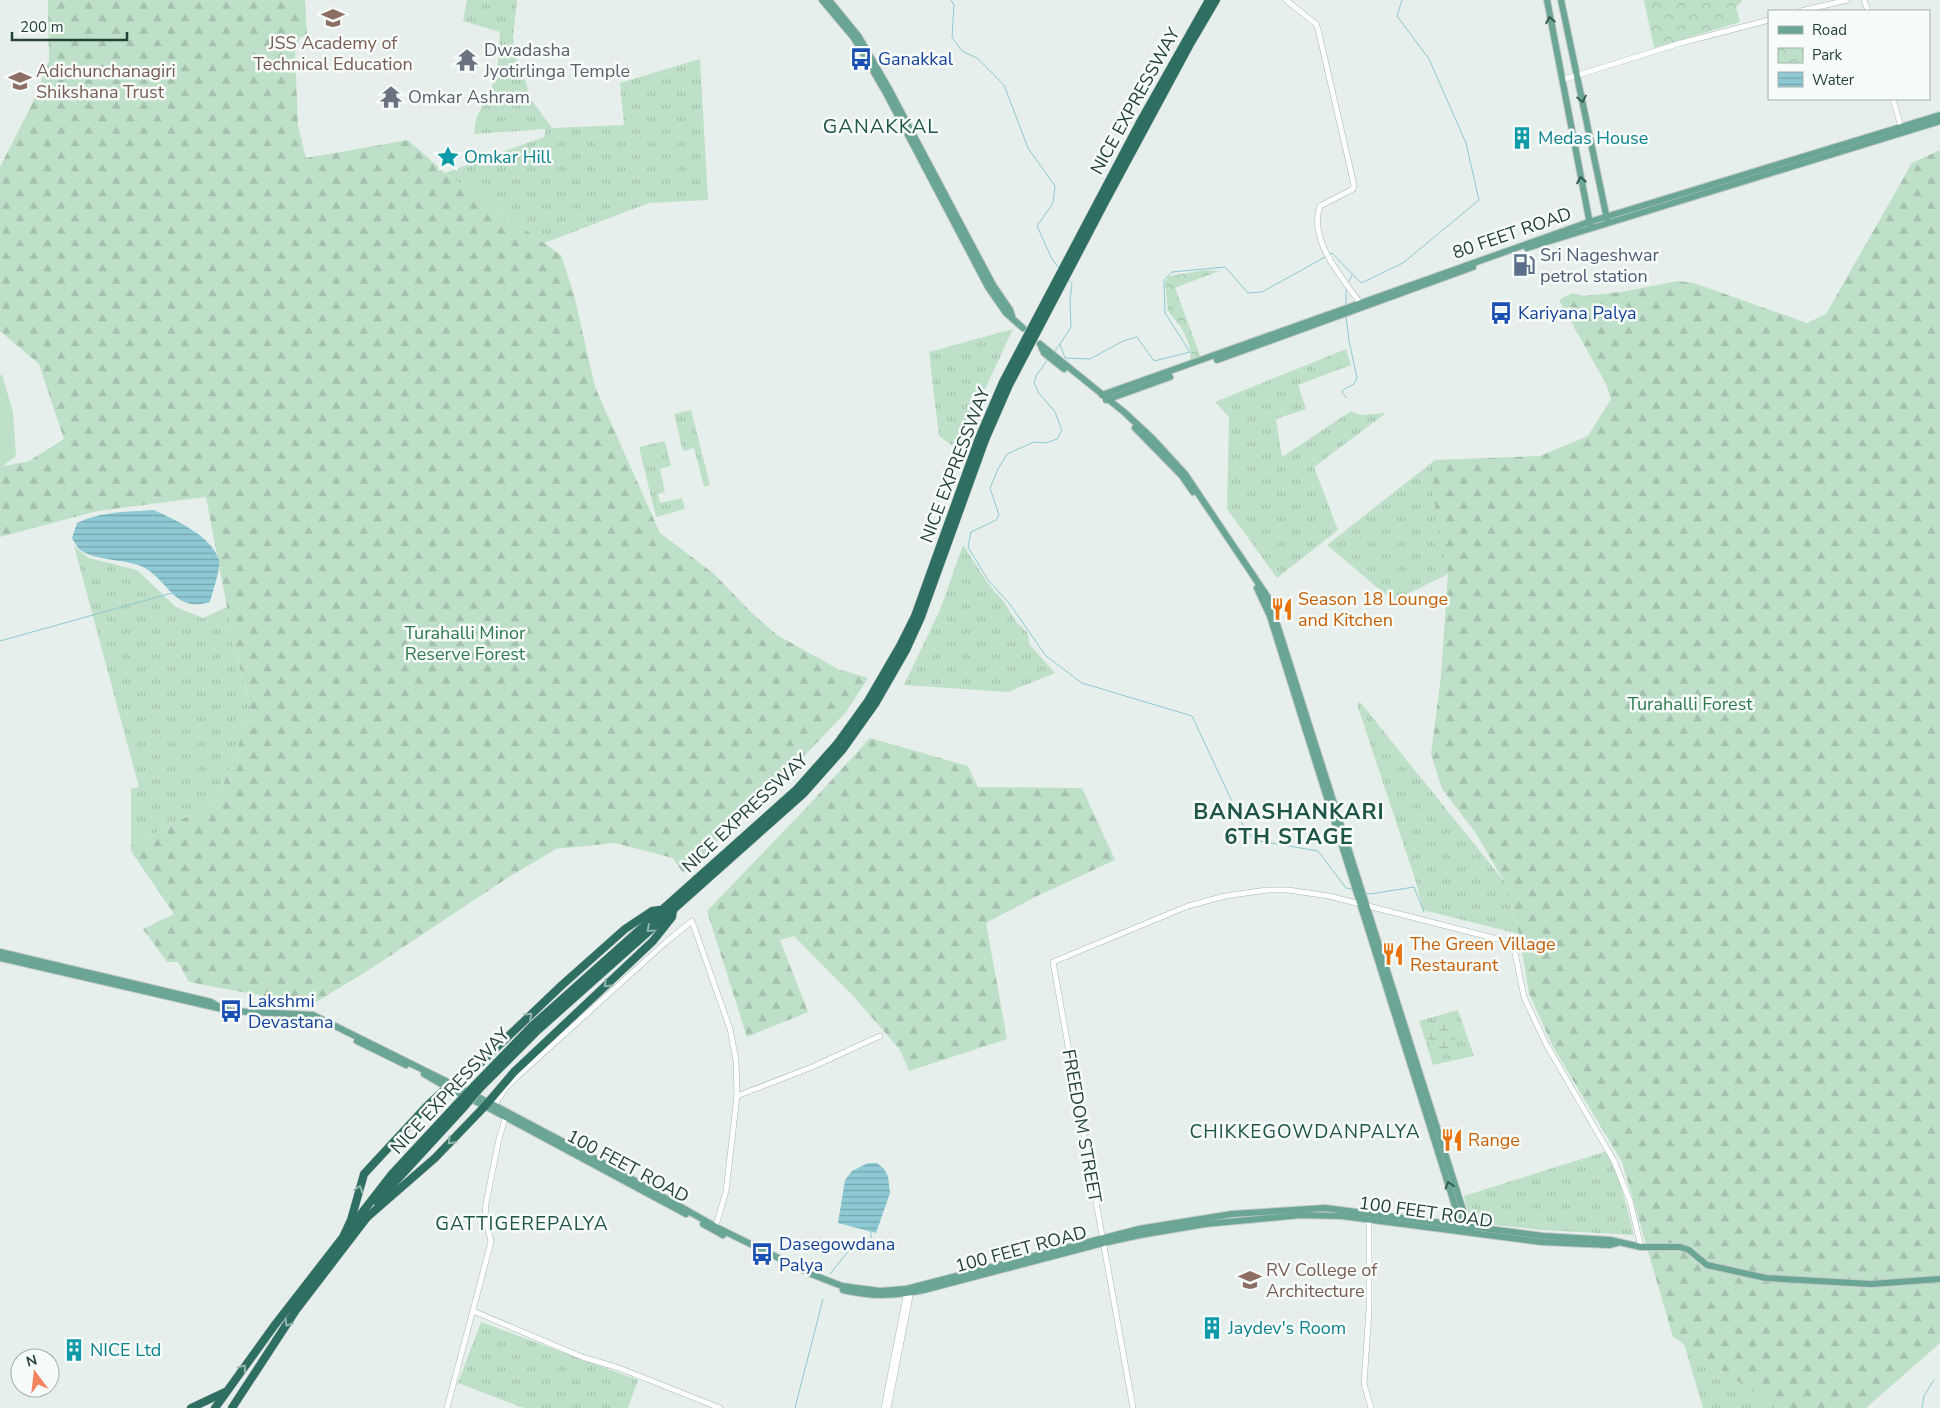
<svg xmlns="http://www.w3.org/2000/svg" width="1940" height="1408" font-family="'Nunito Sans',sans-serif">
  <defs>
    <pattern id="grass-tufts" width="24" height="20" patternUnits="userSpaceOnUse" patternTransform="scale(1.25)"><rect width="24" height="20" fill="#bfe0c8"/><path d="M3 7l-1-3M5 7V3M7 7l1-3M15 17l-1-3M17 17v-4M19 17l1-3" fill="none" stroke="#a4c1ad"/></pattern>
    <pattern id="forest-firs" width="22" height="20" patternUnits="userSpaceOnUse" patternTransform="scale(1.25)"><rect width="22" height="20" fill="#bfe0c8"/><path d="M5 1l3.5 6h-7zM16 11l3.5 6h-7z" fill="#a4c1ad"/></pattern>
    <pattern id="wetland-marsh" width="20" height="14" patternUnits="userSpaceOnUse" patternTransform="scale(1.25)"><rect width="20" height="14" fill="#bfe0c8"/><path d="M1 5h8M5 5V1M11 12h8M15 12V8" fill="none" stroke="#a4c1ad"/></pattern>
    <pattern id="park-crowns" width="20" height="18" patternUnits="userSpaceOnUse" patternTransform="scale(1.25)"><rect width="20" height="18" fill="#bfe0c8"/><path d="M2 6a3 3 0 1 1 6 0M12 15a3 3 0 1 1 6 0" fill="none" stroke="#a4c1ad"/></pattern>
    <pattern id="water-rules" width="6" height="5" patternUnits="userSpaceOnUse" patternTransform="scale(1.25)"><rect width="6" height="5" fill="#8ec9d4"/><path d="M0 2.5h6" fill="none" stroke="#74a5ad"/></pattern>
  </defs>
  <rect width="100%" height="100%" fill="#e6efeb"/>
  <g fill="url(#grass-tufts)">
    <path d="M467,0h50l-4,37 4,24 7,14 6,23 22,30 72,-3 -4,-42 80,-24 8,141 -59,3 -105,40 -99,-70 99,-36 2,-8 -72,5 2,-15 21,-44 3,-43 -37,-11z"/>
    <path d="M1013,329l-56,120 -18,-13 -10,-84z"/>
    <path d="M1346,349l5,16 -53,20 8,24 -30,10 6,38 69,-46 9,4 26,-2 -72,54 24,63 -61,48 -50,-69 2,-92 -14,-15z"/>
    <path d="M691,410l19,75 -6,2 -10,-39 -11,3 -9,-37z"/>
    <path d="M665,441l6,25 -11,3 5,23 -7,2 2,9 22,-5 3,11 -29,8 -17,-70z"/>
    <path d="M1435,460c-2,39 4,75 13,114l-55,27 -66,-56z"/>
    <path d="M963,545l26,40 15,17 13,21 10,9 3,13 25,28 -47,19 -104,-7 36,-75z"/>
    <path d="M74,546l15,12 48,12 39,37 27,11 24,-11 8,42 16,62 -34,90 -86,45v-57l8,-2z"/>
    <path d="M1360,702l144,179 15,53 -96,-24 -7,-28 -59,-178z"/>
    <path d="M1458,1010l16,46 -41,9 -14,-44z"/>
    <path d="M1607,1151l8,13 19,71 -91,-5 -66,-7 -1,-4h-6l-6,-23z"/>
    <path d="M481,1322l157,58 -10,28h-104l-66,-25z"/>
    <path d="M1684,1344l93,64h-74z"/>
  </g>
  <g fill="url(#forest-firs)">
    <path d="M48,0h257l2,36 -7,1 -5,13 3,76 8,32 102,-18 37,33 116,82 13,40 21,92 65,146 53,40 39,40 25,22 61,34 30,9 -22,34 -83,87 -80,74 -10,-15 -58,-15 -59,6 -47,28 -145,96 -53,32 -122,-23 -11,-20h-11l-24,-33 31,-15 -43,-63v-5l86,-45 34,-90 -16,-62 -29,-152 -109,14 -97,26v-70l29,-6 35,-22 -25,-75 -39,-33v-164l33,-65 16,-41z"/>
    <path d="M1940,150v1193l-74,65h-89l-104,-71 -51,-175 -69,-115 -24,-54 -10,-59 -15,-53 -29,-49 -33,-43 -11,-35 10,-78 7,-102 -10,-45 -5,-42 2,-27 105,-4 48,-20 23,-37 -5,-15 -47,-84 13,-7 12,3 37,-4 57,-11 16,2 113,40 19,-9 86,-151z"/>
    <path d="M870,738l98,28 10,21 104,1 33,72 -82,38 -47,25 21,116 -98,32 -9,-21 -44,-51 -62,-63 -14,4 28,72 -61,25 -40,-126 99,-103z"/>
  </g>
  <path fill="url(#wetland-marsh)" d="M1432,1020c18,-1 29,15 20,31l-12,5 -11,-10 -5,-23z"/>
  <g fill="url(#park-crowns)">
    <path d="M1644,0h99l-7,7 4,15 -86,26z"/>
    <path d="M1206,270l13,1 -44,17 26,70 -11,3 1,-10 -4,-12 -6,-12 -13,-16 -3,-29 4,-6z"/>
  </g>
  <path fill="#bfe0c8" d="M0,375h2l11,37 3,44 -16,12z"/>
  <g fill="url(#water-rules)">
    <path d="M154,510c21,10 57,25 65,50 2,8 -7,34 -9,42 -35,11 -40,-19 -65,-34 -18,-10 -52,-6 -67,-20 -2,-3 -4,-7 -6,-10l5,-15c25,-12 50,-11 77,-13z"/>
    <path d="M868,1163h9l7,6 4,7 2,17 -14,40 -38,-10 7,-43 7,-9z"/>
  </g>
  <g fill="none" stroke-linecap="round" stroke-linejoin="round">
    <g stroke="#8ec9d4" stroke-width="1">
      <path d="M951,0l3,5 -2,32 10,14 15,7 27,27 24,63 27,38 -2,17 -16,23 15,33 7,9"/>
      <path d="M1330,254l2,-1 29,30 42,-20 76,-63 -13,-57 -37,-84 -32,-43 5,-16"/>
      <path d="M1068,279l4,5 -2,17 1,26 -11,17 5,14 25,1 33,-18 14,-4 17,24 36,-9 -25,-39 -1,-33 8,-8 53,-5 23,26 14,-1 65,-36"/>
      <path d="M1349,281l3,-6"/>
      <path d="M1346,289v17"/>
      <path d="M1346,317l3,24 8,37 -3,6 -11,6 -1,3 5,5"/>
      <path d="M1054,352l6,-8"/>
      <path d="M1048,359l-12,17 -2,7 5,10 16,19 7,18 -5,9 -11,4 -12,-1 -27,12 -9,15 -8,19 9,27 -3,5 -25,12 -3,15 20,33 21,23 37,53 36,27 110,33 52,111 10,13 64,11 28,37 6,1"/>
      <path d="M0,641l172,-48"/>
      <path d="M1366,893l4,1 44,-7 10,25"/>
      <path d="M830,1274l20,-25h21v-18"/>
      <path d="M795,1408l28,-109"/>
      <path d="M1922,1408l2,-12 10,-16"/>
    </g>
    <defs>
      <g id="minor">
        <path d="M1286,0l30,24 2,5 36,156 -1,4 -33,17c-12,35 22,71 40,97"/>
        <path d="M1864,0l4,11"/>
        <path d="M1801,11l46,-11"/>
        <path d="M1562,80l119,-37 88,-23"/>
        <path d="M1893,99l9,31"/>
        <path d="M737,1096l75,-29 68,-31"/>
        <path d="M493,1107l13,-19 12,-12 147,-133 27,-22 38,108 6,31 1,36 -11,95 -11,38"/>
        <path d="M1369,1217v93l-5,74 7,24"/>
        <path d="M473,1311l109,46 37,11 101,40"/>
        <path d="M447,1408l44,-166 -6,-26 1,-13 13,-64 7,-24"/>
        <path d="M884,1408l23,-117"/>
        <path d="M888,1408l23,-117"/>
        <path d="M1133,1408l-80,-446 135,-56 37,-10 42,-6h21l41,6 184,47 11,54 22,47 68,117 16,40 11,46"/>
      </g>
      <g id="major">
        <path d="M822,0l32,38 32,55 102,194 18,26 17,15"/>
        <path d="M829,0l30,37 30,52 104,196 17,25 2,6"/>
        <path d="M1547,0l43,224"/>
        <path d="M1561,0l46,219"/>
        <path d="M1527,248l413,-127"/>
        <path d="M1040,344l84,68 29,27 32,35 84,125 200,630"/>
        <path d="M1041,346l3,7 20,16"/>
        <path d="M1217,360l256,-93"/>
        <path d="M1102,395l487,-173 351,-107"/>
        <path d="M1106,400l64,-23"/>
        <path d="M1135,428l47,48 11,16"/>
        <path d="M1257,588l13,28 192,612"/>
        <path d="M0,952l211,50 8,5"/>
        <path d="M0,958l231,53 82,4 175,87 121,64 109,62 93,46 31,12 14,2 24,3 26,-2 233,-60 93,-15 93,-6 218,28 67,4 31,7h39l9,3 18,15 59,13 105,6 69,-5"/>
        <path d="M357,1041l49,24"/>
        <path d="M424,1074l24,14 37,18 201,108"/>
        <path d="M703,1224l20,11"/>
        <path d="M843,1290c32,7 50,6 81,0l179,-47 37,-8 65,-11 96,-9 41,1 200,26 67,3 8,-2"/>
      </g>
      <g id="highway">
        <path d="M474,1086l58,-60 265,-237 40,-45 31,-43 32,-55 15,-30 64,-178 24,-56 136,-258 70,-124"/>
        <path d="M480,1088l58,-58 265,-236 40,-45 32,-45 31,-54 15,-33 64,-177 24,-55 96,-183 84,-156 27,-46"/>
        <path d="M378,1203l18,-22 68,-74"/>
        <path d="M365,1219l70,-61 50,-52 29,-34 139,-131 19,-24 1,-7"/>
        <path d="M344,1235l7,-15 13,-46 62,-67 17,-16 12,-6 20,-17 87,-83 63,-56 27,-18 7,-1"/>
        <path d="M191,1408l34,-16"/>
        <path d="M215,1408l59,-82 118,-152 65,-70"/>
        <path d="M232,1408l64,-98 72,-94"/>
      </g>
    </defs>
    <use href="#minor" stroke="#a8b8b2" stroke-width="6"/>
    <use href="#major" stroke="#c2cac8" stroke-width="8"/>
    <use href="#highway" stroke="#c2cac8" stroke-width="9"/>
    <use href="#minor" stroke="#fff" stroke-width="5"/>
    <use href="#major" stroke="#6aa596" stroke-width="6"/>
    <use href="#highway" stroke="#2f6f62" stroke-width="8"/>
    <defs>
      <g id="highway-bridge">
        <path d="M457,1104l17,-18"/>
        <path d="M464,1107l16,-19"/>
      </g>
    </defs>
    <use href="#highway-bridge" stroke="#c2cac8" stroke-width="9" stroke-linecap="butt"/>
    <use href="#highway-bridge" stroke="#2f6f62" stroke-width="8"/>
  </g>
  <defs><path id="oneway-chevron" d="M-2-3.5L2.5 0L-2 3.5" fill="none" stroke-width="1.6" stroke-linecap="round" stroke-linejoin="round" transform="scale(1.25)"/></defs>
  <g stroke="#365b51">
    <use href="#oneway-chevron" transform="translate(1550 20) rotate(-101)"/>
    <use href="#oneway-chevron" transform="translate(1582 99) rotate(78)"/>
    <use href="#oneway-chevron" transform="translate(1581 180) rotate(-101)"/>
    <use href="#oneway-chevron" transform="translate(1449 1185) rotate(-107)"/>
  </g>
  <g stroke="#93b5ae">
    <use href="#oneway-chevron" transform="translate(650 929) rotate(138)"/>
    <use href="#oneway-chevron" transform="translate(607 984) rotate(137)"/>
    <use href="#oneway-chevron" transform="translate(529 1016) rotate(-43)"/>
    <use href="#oneway-chevron" transform="translate(451 1141) rotate(134)"/>
    <use href="#oneway-chevron" transform="translate(359 1189) rotate(-72)"/>
    <use href="#oneway-chevron" transform="translate(288 1323) rotate(123)"/>
    <use href="#oneway-chevron" transform="translate(243 1368) rotate(-53)"/>
  </g>
  <defs>
    <symbol id="university-bare" viewBox="-9 -9 18 18"><path d="M0-5L7-2L0 1L-7-2ZM-4 1L0 2.5L4 1V4Q0 6-4 4Z" fill="#8d6e63" stroke="#f7fbf9" stroke-width="2.5" paint-order="stroke"/></symbol>
    <symbol id="bus-bare" viewBox="-9 -9 18 18"><path d="M-5-6H5V4H4V6H2V4H-2V6H-4V4H-5ZM-3.5-4V0h7V-4ZM-3.5 1.2v1.5H-2V1.2ZM2 1.2v1.5H3.5V1.2Z" fill="#1a4fb4" stroke="#f7fbf9" stroke-width="2.5" paint-order="stroke"/></symbol>
    <symbol id="temple-bare" viewBox="-9 -9 18 18"><path d="M0-6L5-2H3V0L6.5 2.5H4V6H1.5V3h-3V6H-4V2.5H-6.5L-3 0V-2H-5Z" fill="#6b7280" stroke="#f7fbf9" stroke-width="2.5" paint-order="stroke"/></symbol>
    <symbol id="building-bare" viewBox="-9 -9 18 18"><path d="M-4-6H4V6H1V3H-1V6H-4ZM-2.5-4.3h1.7v1.8h-1.7ZM.8-4.3h1.7v1.8H.8ZM-2.5-1h1.7V.8h-1.7ZM.8-1h1.7V.8H.8Z" fill="#0f9aa8" stroke="#f7fbf9" stroke-width="2.5" paint-order="stroke"/></symbol>
    <symbol id="sight-bare" viewBox="-9 -9 18 18"><path d="M0-6L1.8-2.2L6-1.7L2.9 1.2L3.7 5.4L0 3.3L-3.7 5.4L-2.9 1.2L-6-1.7L-1.8-2.2Z" fill="#0f9aa8" stroke="#f7fbf9" stroke-width="2.5" paint-order="stroke"/></symbol>
    <symbol id="fuel-bare" viewBox="-9 -9 18 18"><path d="M-5.5-6h7V0h2V4h1.3V-2.5L3-4.5l.8-.8L6-3V5H2.5V1h-1V6h-7ZM-4.2-4.7v3.2H.2V-4.7Z" fill="#5c6f8a" stroke="#f7fbf9" stroke-width="2.5" paint-order="stroke"/></symbol>
    <symbol id="restaurant-bare" viewBox="-9 -9 18 18"><path d="M-5-6h1v4h1v-4h1v4h1v-4h1v5L-1.5 .5V6h-2V.5L-5-1ZM5-6V6H3V1.5H1.5Q1.5-4 5-6Z" fill="#e8710a" stroke="#f7fbf9" stroke-width="2.5" paint-order="stroke"/></symbol>
  </defs>
  <g fill-rule="evenodd">
    <use href="#university-bare" x="317" y="2" width="32" height="32"/>
    <use href="#bus-bare" x="845" y="43" width="32" height="32"/>
    <use href="#temple-bare" x="451" y="44" width="32" height="32"/>
    <use href="#university-bare" x="4" y="65" width="32" height="32"/>
    <use href="#temple-bare" x="375" y="81" width="32" height="32"/>
    <use href="#building-bare" x="1506" y="122" width="32" height="32"/>
    <use href="#sight-bare" x="432" y="141" width="32" height="32"/>
    <use href="#fuel-bare" x="1508" y="249" width="32" height="32"/>
    <use href="#bus-bare" x="1485" y="297" width="32" height="32"/>
    <use href="#restaurant-bare" x="1266" y="593" width="32" height="32"/>
    <use href="#restaurant-bare" x="1377" y="938" width="32" height="32"/>
    <use href="#bus-bare" x="215" y="995" width="32" height="32"/>
    <use href="#restaurant-bare" x="1436" y="1124" width="32" height="32"/>
    <use href="#bus-bare" x="746" y="1238" width="32" height="32"/>
    <use href="#university-bare" x="1234" y="1264" width="32" height="32"/>
    <use href="#building-bare" x="1196" y="1312" width="32" height="32"/>
    <use href="#building-bare" x="58" y="1334" width="32" height="32"/>
  </g>
  <g text-anchor="middle" stroke-width="5" stroke-linejoin="round" paint-order="stroke">
    <g font-size="18" fill="#785e54" stroke="#f7fbf9" text-anchor="start">
      <text x="333" y="49" text-anchor="middle">JSS Academy of<tspan x="333" dy="21">Technical Education</tspan></text>
      <text x="36" y="77">Adichunchanagiri<tspan x="36" dy="21">Shikshana Trust</tspan></text>
      <text x="1266" y="1276">RV College of<tspan x="1266" dy="21">Architecture</tspan></text>
    </g>
    <g font-size="18" fill="#5b616d" stroke="#f7fbf9" text-anchor="start">
      <text x="484" y="56">Dwadasha<tspan x="484" dy="21">Jyotirlinga Temple</tspan></text>
      <text x="408" y="103">Omkar Ashram</text>
    </g>
    <g font-size="18" fill="#164399" stroke="#f7fbf9" text-anchor="start">
      <text x="878" y="65">Ganakkal</text>
      <text x="1518" y="319">Kariyana Palya</text>
      <text x="248" y="1007">Lakshmi<tspan x="248" dy="21">Devastana</tspan></text>
      <text x="779" y="1250">Dasegowdana<tspan x="779" dy="21">Palya</tspan></text>
    </g>
    <g font-size="18" fill="#24423a" stroke="#f7fbf9">
      <text transform="translate(1135 101) rotate(-61)" y="6">NICE EXPRESSWAY</text>
      <text transform="translate(1512 233) rotate(-19)" y="6">80 FEET ROAD</text>
      <text transform="translate(955 465) rotate(-69)" y="6">NICE EXPRESSWAY</text>
      <text transform="translate(745 813) rotate(-43)" y="6">NICE EXPRESSWAY</text>
      <text transform="translate(450 1091) rotate(-47)" y="6">NICE EXPRESSWAY</text>
      <text transform="translate(1082 1126) rotate(80)" y="6">FREEDOM STREET</text>
      <text transform="translate(628 1166) rotate(28)" y="6">100 FEET ROAD</text>
      <text transform="translate(1426 1212) rotate(8)" y="6">100 FEET ROAD</text>
      <text transform="translate(1021 1249) rotate(-15)" y="6">100 FEET ROAD</text>
    </g>
    <g font-size="18" fill="#0d838f" stroke="#f7fbf9" text-anchor="start">
      <text x="1538" y="144">Medas House</text>
      <text x="464" y="163">Omkar Hill</text>
      <text x="1228" y="1334">Jaydev's Room</text>
      <text x="90" y="1356">NICE Ltd</text>
    </g>
    <g font-size="18" fill="#4e5e75" stroke="#f7fbf9" text-anchor="start">
      <text x="1540" y="261">Sri Nageshwar<tspan x="1540" dy="21">petrol station</tspan></text>
    </g>
    <g font-size="18" fill="#c56008" stroke="#f7fbf9" text-anchor="start">
      <text x="1298" y="605">Season 18 Lounge<tspan x="1298" dy="21">and Kitchen</tspan></text>
      <text x="1410" y="950">The Green Village<tspan x="1410" dy="21">Restaurant</tspan></text>
      <text x="1468" y="1146">Range</text>
    </g>
    <g font-size="18" fill="#2d7a4b" stroke="#f7fbf9">
      <text x="465" y="639">Turahalli Minor<tspan x="465" dy="21">Reserve Forest</tspan></text>
      <text x="1690" y="710">Turahalli Forest</text>
    </g>
    <g font-size="19" letter-spacing="1" fill="#1f5548" stroke="#f7fbf9">
      <text x="1305" y="1138">CHIKKEGOWDANPALYA</text>
      <text x="522" y="1230">GATTIGEREPALYA</text>
    </g>
    <g font-size="20" letter-spacing="1" fill="#1f5548" stroke="#f7fbf9">
      <text x="881" y="133">GANAKKAL</text>
    </g>
    <g font-size="22" font-weight="bold" letter-spacing="1" fill="#1f5548" stroke="#f7fbf9">
      <text x="1289" y="819">BANASHANKARI<tspan x="1289" dy="25">6TH STAGE</tspan></text>
    </g>
  </g>
  <rect x="1768" y="10" width="162" height="90" fill="#f7fbf9" stroke="#a3b1ad"/>
  <rect x="1778" y="26" width="25" height="8" fill="#6aa596" stroke="#a3b1ad"/>
  <text x="1812" y="35" font-size="15" fill="#24423a">Road</text>
  <rect x="1778" y="48" width="25" height="15" fill="url(#park-crowns)" stroke="#a3b1ad"/>
  <text x="1812" y="60" font-size="15" fill="#24423a">Park</text>
  <rect x="1778" y="72" width="25" height="15" fill="url(#water-rules)" stroke="#a3b1ad"/>
  <text x="1812" y="85" font-size="15" fill="#24423a">Water</text>
  <g transform="translate(35 1373) rotate(345)"><circle r="24" fill="#f7fbf9" stroke="#a3b1ad"/>
  <path d="M0-4L9 19L0 12L-9 19Z" fill="#f4845f"/>
  <text y="-8" font-size="14" font-weight="bold" text-anchor="middle" fill="#24423a">N</text>
  </g>
  <path d="M12 32v8h115v-8" fill="none" stroke="#24423a" stroke-width="2.5"/>
  <text x="20" y="32" font-size="15" fill="#24423a" stroke="#f7fbf9" stroke-width="4" paint-order="stroke">200 m</text>
</svg>
